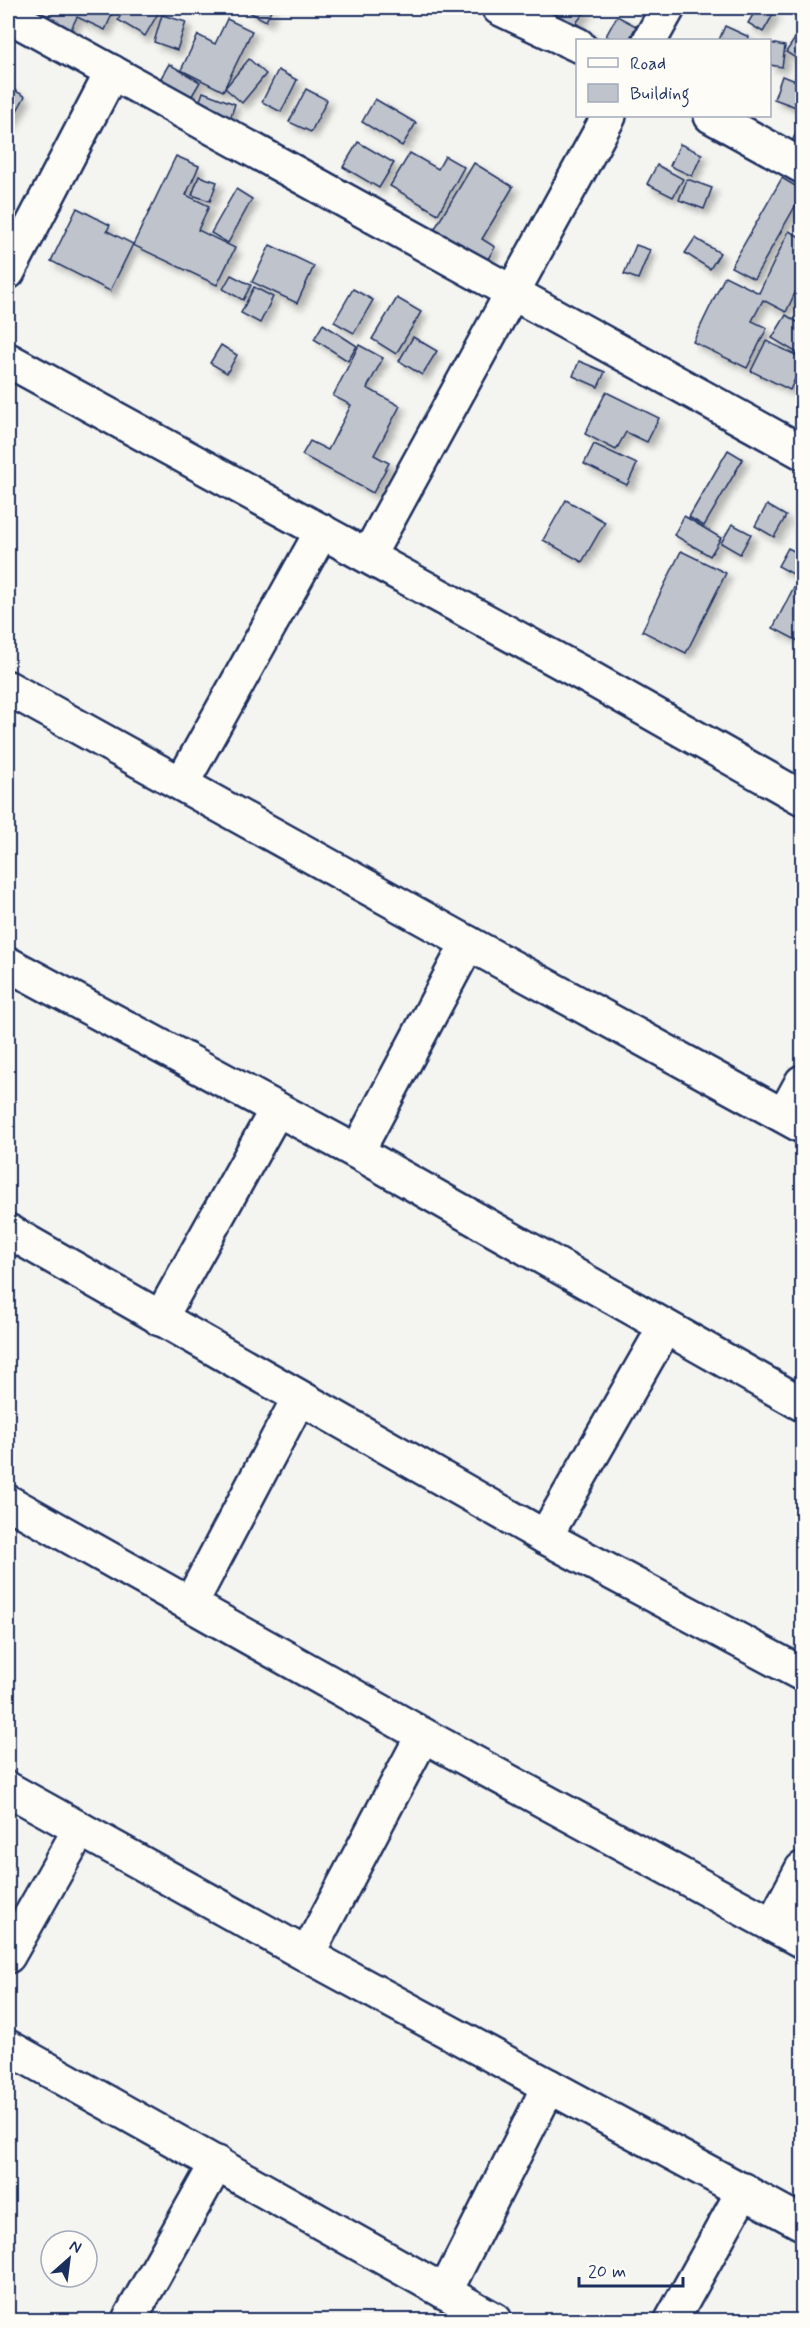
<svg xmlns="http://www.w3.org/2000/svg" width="810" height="2328" font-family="Mynerve,sans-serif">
  <defs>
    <filter id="shadow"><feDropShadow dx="5.5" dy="5.5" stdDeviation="3" flood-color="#0004"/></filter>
  </defs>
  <rect width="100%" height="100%" fill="#f4f4f1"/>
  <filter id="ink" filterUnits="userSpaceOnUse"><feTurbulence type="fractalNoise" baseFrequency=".0167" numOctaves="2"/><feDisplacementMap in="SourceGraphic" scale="12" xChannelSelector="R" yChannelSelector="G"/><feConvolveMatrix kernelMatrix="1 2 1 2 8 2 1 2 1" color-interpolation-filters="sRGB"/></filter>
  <g filter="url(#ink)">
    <g fill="#bfc3cc" stroke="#1b2f5e" stroke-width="1.5" filter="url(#shadow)">
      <path d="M53,8h62l-10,22 -28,-13 -11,22 -23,-11z"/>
      <path d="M125,8h36l-16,28 -27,-16z"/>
      <path d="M248,8h24l-6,13 -19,-10z"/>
      <path d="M553,8h32l2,1 -11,14 23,17h-21l-37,-17z"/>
      <path d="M757,8h7l10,5 -11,19 -15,-9z"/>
      <path d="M162,15l24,7 -9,28 -23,-8z"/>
      <path d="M617,16l19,10 -7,14h-15l-8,-4z"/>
      <path d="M227,19l25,12 -29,60 -42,-21 17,-35 17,9z"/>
      <path d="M725,26l24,11 -1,3h-29z"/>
      <path d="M800,31l2,1v30l-16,-10z"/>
      <path d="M770,43l15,3 -3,21 -12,-2z"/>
      <path d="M249,59l17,15 -24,29 -17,-15z"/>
      <path d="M169,64l31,18 -14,24 -31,-18z"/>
      <path d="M278,70l19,10 -16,32 -19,-10z"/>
      <path d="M782,76l20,7 -6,24 -22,-8z"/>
      <path d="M8,87l17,9 -17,31z"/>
      <path d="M306,89l21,11 -16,32 -22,-10z"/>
      <path d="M203,92l32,12 -8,24 -33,-11z"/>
      <path d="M375,99l41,24 -14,23 -40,-24z"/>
      <path d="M802,122v28l-11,-7z"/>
      <path d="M358,142l36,21 -15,25 -36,-21z"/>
      <path d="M680,144l22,10 -10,22 -22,-10z"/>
      <path d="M410,153l28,16 7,-13 19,11 -26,47 -48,-28z"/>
      <path d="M176,156l23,10 -13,29 23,11 -11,24 37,18 -18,37 -84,-40z"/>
      <path d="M474,163l39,24 -31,52 13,8 -14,24 -53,-31z"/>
      <path d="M657,165l26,14 -10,18 -26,-13z"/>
      <path d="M199,176l18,6 -7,19 -18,-6z"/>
      <path d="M782,178l20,12v4l-48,85 -23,-12z"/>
      <path d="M687,179l25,9 -8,21 -25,-9z"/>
      <path d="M236,189l16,10 -24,44 -17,-10z"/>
      <path d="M77,208l33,17 -3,6 26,13 -23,47 -59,-30z"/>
      <path d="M789,231l13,7v40l-16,34 -23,-12 -11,21 15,7 -20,40 -54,-26 32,-66 34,17z"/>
      <path d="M695,238l25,15 -10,16 -25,-16z"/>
      <path d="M270,245l44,21 -17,37 -45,-21z"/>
      <path d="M636,245l14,5 -12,29 -14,-5z"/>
      <path d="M231,275l20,10 -8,15 -20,-11z"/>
      <path d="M254,287l19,10 -13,26 -19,-10z"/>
      <path d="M353,289l20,11 -19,33 -20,-11z"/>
      <path d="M397,298l24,14 -25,42 -24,-15z"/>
      <path d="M786,315l16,10v31l-30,-18z"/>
      <path d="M323,324l34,22 -9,15 -34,-22z"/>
      <path d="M413,337l24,14 -15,24 -23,-14z"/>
      <path d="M766,341l36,17v5l-12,27 -39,-19z"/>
      <path d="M221,345l16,10 -10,18 -17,-10z"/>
      <path d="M359,345l24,13 -16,30 33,18 -26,49 15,8 -16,30 -71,-38 8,-14 18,9 23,-45 -18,-9z"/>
      <path d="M579,361l26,11 -7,15 -25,-11z"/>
      <path d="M606,392l53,26 -12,24 -21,-10 -10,18 -31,-16z"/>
      <path d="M594,444l43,20 -10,21 -43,-21z"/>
      <path d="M728,450l15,9 -39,67 -15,-9z"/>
      <path d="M566,500l39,22 -23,40 -39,-22z"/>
      <path d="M767,505l19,11 -12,21 -19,-11z"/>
      <path d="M684,516l37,22 -11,18 -36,-21z"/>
      <path d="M732,524l19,10 -11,20 -19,-11z"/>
      <path d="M788,548l14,7v88l-29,-15 26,-51 -21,-11z"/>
      <path d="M681,551l45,22 -40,80 -44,-22z"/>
    </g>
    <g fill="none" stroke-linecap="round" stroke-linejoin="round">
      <defs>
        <g id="minor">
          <path d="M499,8l79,37"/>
          <path d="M8,15l794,437"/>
          <path d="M650,40l18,-32"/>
          <path d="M711,116l91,50"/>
          <path d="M8,272l104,-200"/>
          <path d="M8,360l584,319 210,119"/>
          <path d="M368,556l241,-440"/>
          <path d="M8,688l460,255 334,183"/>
          <path d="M182,783l140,-252"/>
          <path d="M8,964l349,188 445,252"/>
          <path d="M784,1115l18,-33"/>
          <path d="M357,1152l111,-209"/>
          <path d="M8,1231l537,306 257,137"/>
          <path d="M160,1319l117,-210"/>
          <path d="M8,1502l415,233 379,206"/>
          <path d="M545,1537l120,-210"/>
          <path d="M191,1603l108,-205"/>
          <path d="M8,1789l299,166 495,268"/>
          <path d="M773,1924l29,-55"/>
          <path d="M307,1955l116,-220"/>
          <path d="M8,1956l72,-127"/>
          <path d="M8,2047l487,273"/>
          <path d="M445,2292l104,-206"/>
          <path d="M129,2320l88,-157"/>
          <path d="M672,2320l72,-130"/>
        </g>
      </defs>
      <use href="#minor" stroke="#1b2f5e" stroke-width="38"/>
      <use href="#minor" stroke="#fdfcf7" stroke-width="33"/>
    </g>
  </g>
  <rect width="810" height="2328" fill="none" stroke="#fdfcf7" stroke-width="30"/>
  <rect x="15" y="15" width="780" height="2298" fill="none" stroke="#1b2f5e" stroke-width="2" filter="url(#ink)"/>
  <rect x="576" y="39" width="195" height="78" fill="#fdfcf7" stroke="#a3aaba" stroke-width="1.5"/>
  <rect x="588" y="58" width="30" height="9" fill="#fdfcf7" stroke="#a3aaba" stroke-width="1.5"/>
  <text x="630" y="69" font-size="18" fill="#1b2f5e">Road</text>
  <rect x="588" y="84" width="30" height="18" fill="#bfc3cc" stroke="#a3aaba" stroke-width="1.5"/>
  <text x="630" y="99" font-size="18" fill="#1b2f5e">Building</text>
  <g transform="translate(69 2259) rotate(28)"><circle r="28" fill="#fdfcf7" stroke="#a3aaba" stroke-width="1.5"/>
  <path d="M0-4.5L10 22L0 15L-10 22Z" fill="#1b2f5e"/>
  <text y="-9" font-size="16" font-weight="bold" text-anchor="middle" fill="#1b2f5e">N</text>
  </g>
  <path d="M579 2277v9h104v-9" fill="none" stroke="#1b2f5e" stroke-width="3"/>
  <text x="588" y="2277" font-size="18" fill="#1b2f5e" stroke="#fdfcf7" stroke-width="4.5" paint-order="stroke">20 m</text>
</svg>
